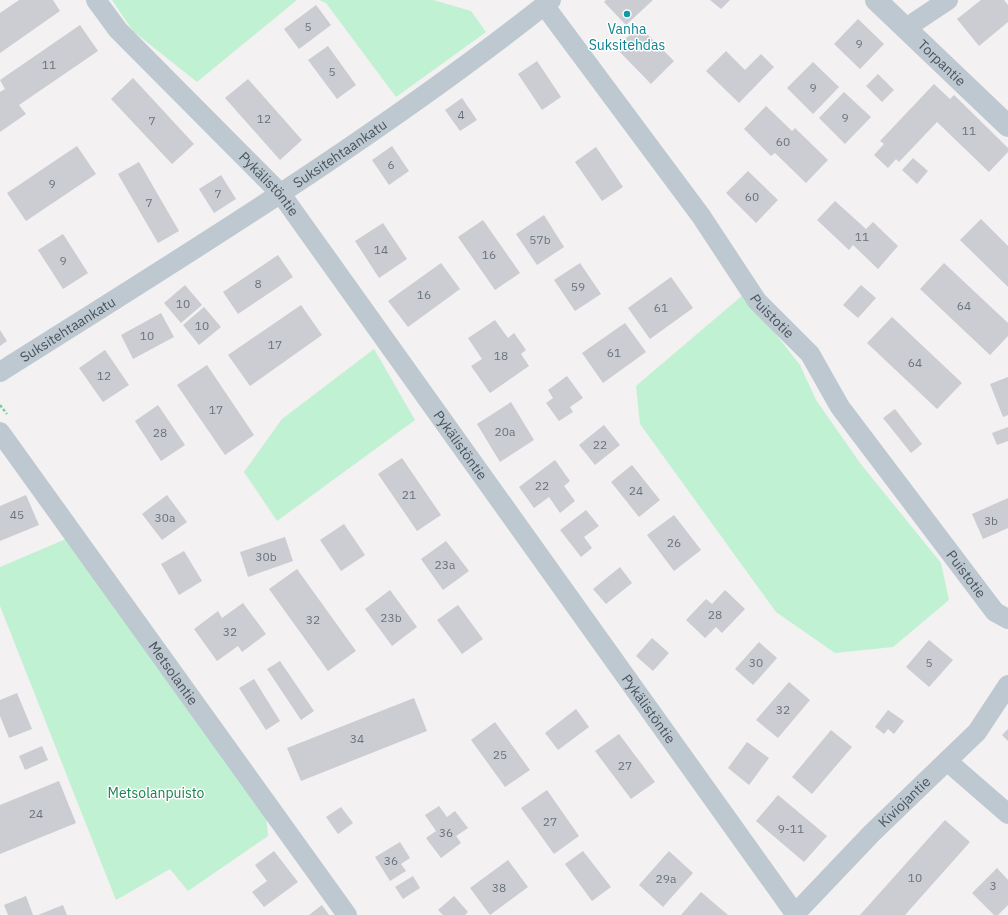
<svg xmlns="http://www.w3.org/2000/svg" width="1008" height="915" font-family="'IBM Plex Sans',sans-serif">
  <rect width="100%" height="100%" fill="#f3f1f1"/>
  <g fill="#bff1d2">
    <path d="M112,0h185l-100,82 -64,-51z"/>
    <path d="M319,0h114l38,11 15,21 -90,65 -70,-94z"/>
    <path d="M744,294l56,71 16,35 44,63 81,100 8,37 -56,47 -58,6 -59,-41 -136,-188 -4,-38z"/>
    <path d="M374,349l41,71 -138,101 -33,-49 38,-53z"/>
    <path d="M66,539l200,276 2,21 -80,55 -18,-22 -54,31 -116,-294v-39z"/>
  </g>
  <g fill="#cbcdd3">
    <path d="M19,0h34l7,11 -60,42v-40z"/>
    <path d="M606,0h47l-27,25 -22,-23z"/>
    <path d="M710,0h20l-9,9z"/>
    <path d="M981,0h23l4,5v17l-29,24 -22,-27z"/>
    <path d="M316,5l15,20 -32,24 -15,-20z"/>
    <path d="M858,19l26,25 -24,25 -26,-25z"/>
    <path d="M80,25l18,26 -79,54 7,9 -26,18v-40l5,-3 -5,-9z"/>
    <path d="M639,26l35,35 -23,23 -35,-36z"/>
    <path d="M328,46l28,39 -19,14 -29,-39z"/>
    <path d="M726,51l19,19 16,-16 13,13 -35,36 -33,-32z"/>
    <path d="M537,61l24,36 -19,13 -24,-36z"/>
    <path d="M813,62l26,25 -26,27 -26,-26z"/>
    <path d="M878,74l16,16 -12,12 -16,-16z"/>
    <path d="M133,78l61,66 -22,20 -61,-65z"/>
    <path d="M248,79l54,61 -22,20 -55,-62z"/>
    <path d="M934,84l16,15 4,-4 54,53v4l-19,20 -52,-50 -38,40 -3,-3 -8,9 -14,-13 10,-11 -4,-3z"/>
    <path d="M844,92l27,25 -26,27 -26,-26z"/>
    <path d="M462,98l15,22 -17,11 -15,-21z"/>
    <path d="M766,106l26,25 3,-3 33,32 -22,23 -31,-30 -4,3 -27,-27z"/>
    <path d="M77,146l19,28 -70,47 -19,-28z"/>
    <path d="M392,146l17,25 -20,14 -17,-25z"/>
    <path d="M596,147l27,40 -21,14 -27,-39z"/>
    <path d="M913,158l15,13 -11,13 -15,-14z"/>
    <path d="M139,162l40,69 -21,12 -40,-69z"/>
    <path d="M748,171l30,29 -22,23 -30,-30z"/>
    <path d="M221,175l15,24 -22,14 -15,-24z"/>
    <path d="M835,201l31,28 7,-7 25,24 -20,23 -25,-24 -4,5 -32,-30z"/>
    <path d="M544,215l20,32 -27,18 -21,-31z"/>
    <path d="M981,219l27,27v41l-48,-47z"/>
    <path d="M483,220l37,53 -25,17 -37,-53z"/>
    <path d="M383,223l24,36 -28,19 -24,-37z"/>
    <path d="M63,234l25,39 -25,16 -25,-39z"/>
    <path d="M278,255l15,22 -55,37 -15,-22z"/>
    <path d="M441,263l19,26 -52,38 -20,-26z"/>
    <path d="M580,263l21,31 -26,17 -21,-31z"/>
    <path d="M944,263l64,60v13l-18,19 -70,-66z"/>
    <path d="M671,277l22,31 -43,31 -22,-31z"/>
    <path d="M185,285l17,20 -21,18 -17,-20z"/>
    <path d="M861,285l15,13 -18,20 -15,-13z"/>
    <path d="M301,305l21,30 -72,51 -22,-31z"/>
    <path d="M204,307l17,20 -22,18 -16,-20z"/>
    <path d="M161,313l13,24 -41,22 -12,-24z"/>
    <path d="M892,317l70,66 -25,26 -70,-66z"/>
    <path d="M495,320l13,18 6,-5 12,17 -5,4 8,12 -39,27 -19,-27 11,-7 -14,-21z"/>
    <path d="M625,323l21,29 -43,31 -21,-30z"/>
    <path d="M0,330l7,11 -7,5z"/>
    <path d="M105,350l24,35 -26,17 -24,-34z"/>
    <path d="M207,365l47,70 -29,20 -48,-70z"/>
    <path d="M567,376l16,22 -13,9 3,5 -14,9 -13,-18 7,-5 -5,-8z"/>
    <path d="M1008,377v38l-5,2 -13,-33z"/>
    <path d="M511,402l23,38 -34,22 -23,-38z"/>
    <path d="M158,405l27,40 -24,16 -26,-40z"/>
    <path d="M895,409l27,35 -11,9 -28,-35z"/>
    <path d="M604,425l16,20 -25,20 -16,-20z"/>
    <path d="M1008,427v14l-11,4 -5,-12z"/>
    <path d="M402,458l39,57 -24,16 -39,-57z"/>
    <path d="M555,460l15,21 -6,5 11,15 -15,12 -11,-16 -15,11 -15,-21z"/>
    <path d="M632,465l28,35 -21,17 -28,-35z"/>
    <path d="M26,495l13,30 -39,16v-35z"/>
    <path d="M167,495l20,27 -25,18 -20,-26z"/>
    <path d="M1008,498v30l-25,11 -11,-25z"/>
    <path d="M586,510l13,16 -15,11 8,11 -11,9 -21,-27z"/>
    <path d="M674,515l27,35 -27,21 -27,-36z"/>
    <path d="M344,524l21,31 -24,16 -21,-31z"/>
    <path d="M285,537l8,24 -45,16 -8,-25z"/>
    <path d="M446,541l23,30 -26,19 -22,-31z"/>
    <path d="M184,551l18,30 -23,14 -18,-31z"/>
    <path d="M620,567l12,16 -26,21 -13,-15z"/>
    <path d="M297,569l59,82 -28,20 -59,-82z"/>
    <path d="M390,590l27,37 -25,19 -27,-37z"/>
    <path d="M725,590l20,19 -23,24 -6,-6 -11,11 -19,-18 20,-21 6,5z"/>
    <path d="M243,603l23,31 -24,18 -4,-6 -21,15 -23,-32 24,-18 4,7z"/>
    <path d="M458,605l25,34 -21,15 -25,-34z"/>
    <path d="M652,638l17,15 -16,18 -17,-15z"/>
    <path d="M929,640l24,20 -24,27 -23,-20z"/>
    <path d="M759,642l18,16 -24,27 -18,-16z"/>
    <path d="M280,661l34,50 -13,9 -34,-51z"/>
    <path d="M254,679l26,42 -14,9 -27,-42z"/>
    <path d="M789,682l21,18 -32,38 -22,-18z"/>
    <path d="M17,693l15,36 -23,9 -9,-22v-16z"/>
    <path d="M414,698l13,33 -126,50 -14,-33z"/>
    <path d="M576,709l13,18 -31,23 -13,-17z"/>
    <path d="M888,710l16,11 -10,13 -6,-5 -4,5 -9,-7z"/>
    <path d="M495,722l35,48 -25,17 -34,-47z"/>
    <path d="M1008,729v12l-6,-6z"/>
    <path d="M831,730l21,17 -40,47 -20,-17z"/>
    <path d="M619,734l36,48 -24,17 -36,-48z"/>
    <path d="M747,742l22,16 -20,27 -21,-17z"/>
    <path d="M42,746l6,14 -23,10 -6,-14z"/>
    <path d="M59,781l17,42 -76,31v-49z"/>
    <path d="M547,790l32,46 -25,18 -33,-46z"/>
    <path d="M778,795l49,41 -23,26 -48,-41z"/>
    <path d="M439,806l8,11 8,-6 13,17 -12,8 5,7 -20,15 -15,-20 10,-7 -11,-16z"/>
    <path d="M341,807l12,16 -15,11 -12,-17z"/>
    <path d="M945,820l25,22 -65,73h-45z"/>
    <path d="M400,842l10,16 -9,6 5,7 -16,10 -15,-24z"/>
    <path d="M274,851l24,31 -34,25 -12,-15 15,-11 -12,-16z"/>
    <path d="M583,851l28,36 -19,14 -27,-37z"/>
    <path d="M669,851l24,22 -30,34 -24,-22z"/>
    <path d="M508,860l20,27 -38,28 -20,-27z"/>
    <path d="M997,868l11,12v25l-10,10h-4l-22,-22z"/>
    <path d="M413,876l7,12 -17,11 -8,-12z"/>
    <path d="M701,892l27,23h-47z"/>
    <path d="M26,896l7,19h-25l-4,-10z"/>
    <path d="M454,896l14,16 -3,3h-22l-5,-5z"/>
    <path d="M63,905l4,10h-29z"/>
    <path d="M322,905l7,10h-20z"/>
  </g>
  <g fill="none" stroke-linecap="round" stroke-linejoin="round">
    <path stroke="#76d0a3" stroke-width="2.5" stroke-dasharray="3 2" stroke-linecap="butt" d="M0,405l7,9"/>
    <g stroke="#bec8d0" stroke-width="20">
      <path id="s1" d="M96,0l22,30 163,164 515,721"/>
      <path id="s2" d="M544,5l157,211 56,85 53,53 30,53 155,205 13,7"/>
      <path d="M906,28l42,-28"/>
      <path id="s3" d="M0,372c187,-118 377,-234 551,-372"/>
      <path id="s4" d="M0,432l347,483"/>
      <path d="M947,761l61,53"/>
      <path id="s5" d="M794,915l78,-82 105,-101 31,-47"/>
    </g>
    <path stroke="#bec8d0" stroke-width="22" id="s6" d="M876,0l132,126"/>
  </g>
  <circle fill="#0f9aa8" stroke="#fff" stroke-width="1.5" cx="627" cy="14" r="4"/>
  <g text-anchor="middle" stroke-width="3" stroke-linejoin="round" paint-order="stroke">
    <g font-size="12" fill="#69727c">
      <text x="308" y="31">5</text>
      <text x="859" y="48">9</text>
      <text x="49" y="69">11</text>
      <text x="332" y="76">5</text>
      <text x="813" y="92">9</text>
      <text x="461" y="119">4</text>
      <text x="845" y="122">9</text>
      <text x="264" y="123">12</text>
      <text x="152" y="125">7</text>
      <text x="969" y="135">11</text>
      <text x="783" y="146">60</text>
      <text x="391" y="169">6</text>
      <text x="52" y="188">9</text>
      <text x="218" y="198">7</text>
      <text x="752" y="201">60</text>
      <text x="149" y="207">7</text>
      <text x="862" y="241">11</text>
      <text x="540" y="244">57b</text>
      <text x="381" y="254">14</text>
      <text x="489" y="259">16</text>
      <text x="63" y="265">9</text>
      <text x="258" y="288">8</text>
      <text x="578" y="291">59</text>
      <text x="424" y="299">16</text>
      <text x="183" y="308">10</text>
      <text x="964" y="310">64</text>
      <text x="661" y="312">61</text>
      <text x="202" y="330">10</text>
      <text x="147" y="340">10</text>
      <text x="275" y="349">17</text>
      <text x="614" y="357">61</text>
      <text x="501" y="360">18</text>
      <text x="915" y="367">64</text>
      <text x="104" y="380">12</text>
      <text x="216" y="414">17</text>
      <text x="505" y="436">20a</text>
      <text x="160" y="437">28</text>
      <text x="600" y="449">22</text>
      <text x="542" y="490">22</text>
      <text x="636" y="495">24</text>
      <text x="409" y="499">21</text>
      <text x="17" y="519">45</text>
      <text x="165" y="522">30a</text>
      <text x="991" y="525">3b</text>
      <text x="674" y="547">26</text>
      <text x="266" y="561">30b</text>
      <text x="445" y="569">23a</text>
      <text x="715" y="619">28</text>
      <text x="391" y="622">23b</text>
      <text x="313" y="624">32</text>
      <text x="230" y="636">32</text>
      <text x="756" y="667">30</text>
      <text x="929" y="667">5</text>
      <text x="783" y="714">32</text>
      <text x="357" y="743">34</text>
      <text x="500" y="759">25</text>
      <text x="625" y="770">27</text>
      <text x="36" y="818">24</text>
      <text x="550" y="826">27</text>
      <text x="791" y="833">9-11</text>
      <text x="446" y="837">36</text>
      <text x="391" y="865">36</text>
      <text x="915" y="882">10</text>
      <text x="666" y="883">29a</text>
      <text x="993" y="890">3</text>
      <text x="499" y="892">38</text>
    </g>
    <g font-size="14" fill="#0d838f" stroke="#fff">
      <text x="627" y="34">Vanha<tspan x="627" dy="16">Suksitehdas</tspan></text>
    </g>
    <g font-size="14" fill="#48545f" stroke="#fff">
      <text dy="5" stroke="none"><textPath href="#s6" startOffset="91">Torpantie</textPath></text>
      <text dy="5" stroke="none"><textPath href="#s3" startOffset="404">Suksitehtaankatu</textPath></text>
      <text dy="5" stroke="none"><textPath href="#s1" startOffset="253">Pykälistöntie</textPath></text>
      <text dy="5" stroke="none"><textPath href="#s2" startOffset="386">Puistotie</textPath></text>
      <text dy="5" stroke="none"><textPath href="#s3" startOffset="80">Suksitehtaankatu</textPath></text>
      <text dy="5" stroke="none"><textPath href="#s1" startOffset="577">Pykälistöntie</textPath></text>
      <text dy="5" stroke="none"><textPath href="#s2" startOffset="710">Puistotie</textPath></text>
      <text dy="5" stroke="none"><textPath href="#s4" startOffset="297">Metsolantie</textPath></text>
      <text dy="5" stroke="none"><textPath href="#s1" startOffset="901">Pykälistöntie</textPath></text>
      <text dy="5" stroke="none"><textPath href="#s5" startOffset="158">Kiviojantie</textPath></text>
    </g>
    <g font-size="14" fill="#16834c" stroke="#fff">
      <text x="156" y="798">Metsolanpuisto</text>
    </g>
  </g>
</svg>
